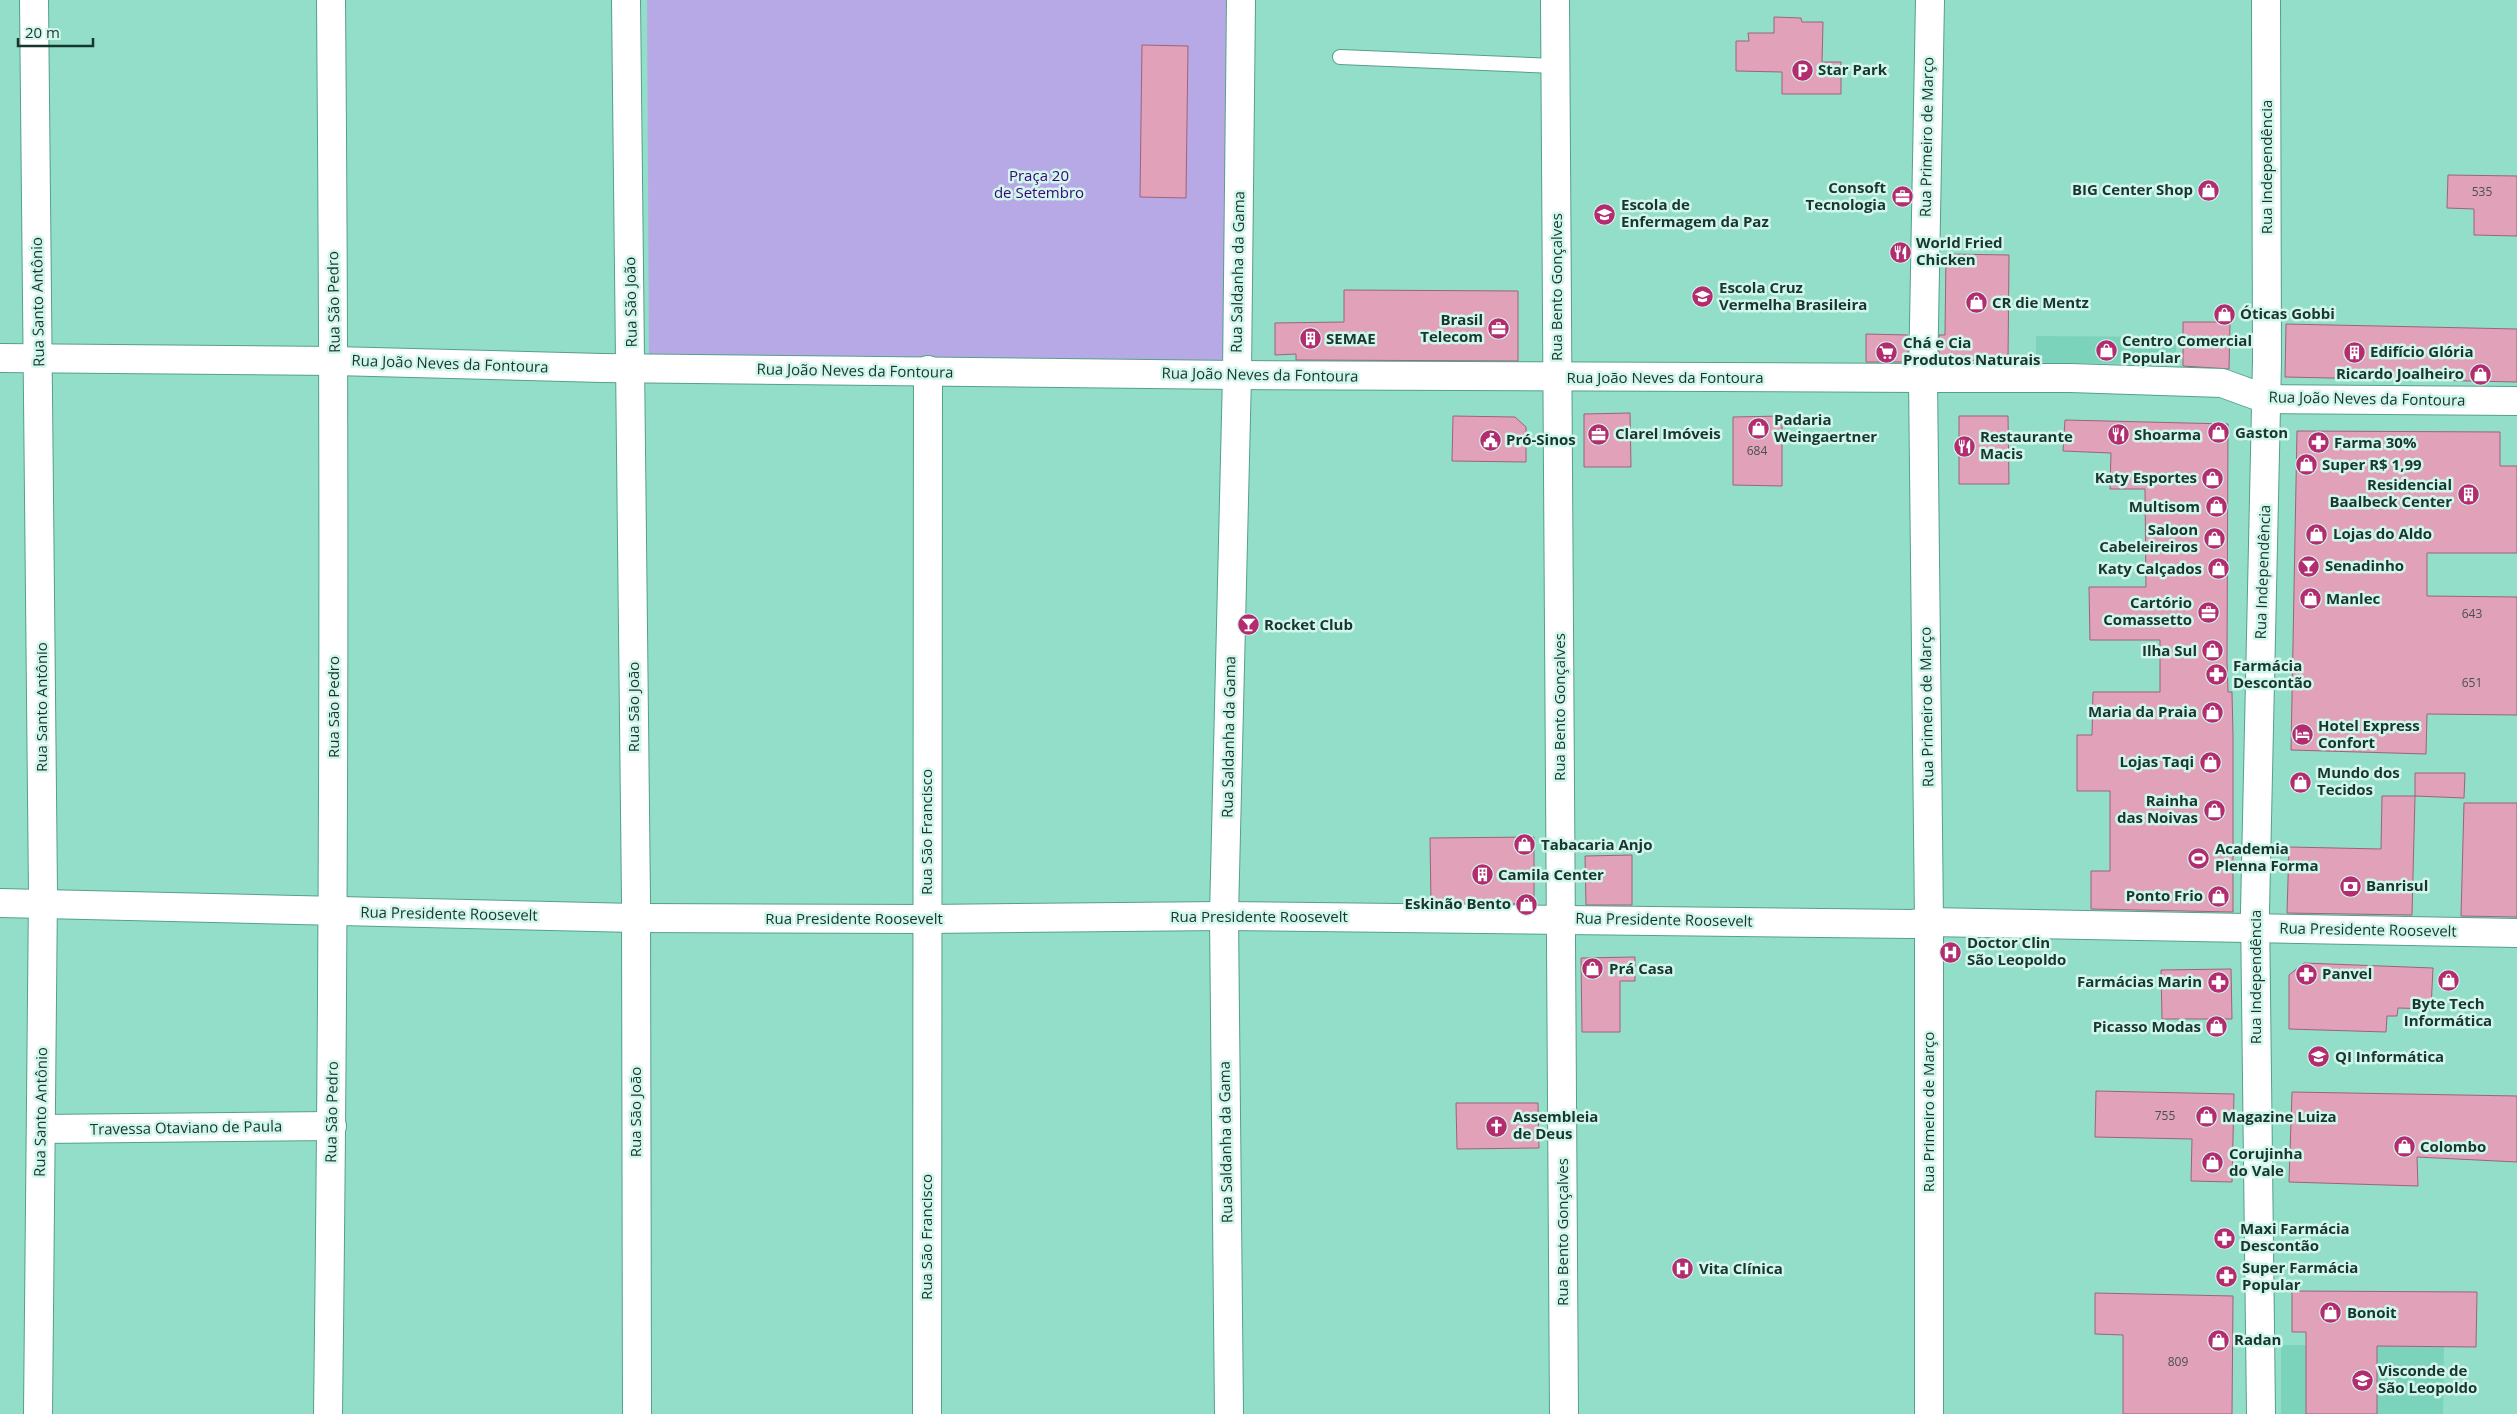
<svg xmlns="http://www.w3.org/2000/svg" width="2517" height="1414" font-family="'Open Sans',sans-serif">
  <rect width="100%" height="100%" fill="#92dec9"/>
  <g fill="#7cd3bc">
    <path d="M2036,336l140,1v27l-140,-1z"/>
    <path d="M2281,1345l163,1 -1,68h-162z"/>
  </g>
  <path fill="#b7a9e6" d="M647,0h579l-2,371 -575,-8z"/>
  <g fill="#e0a1b9" stroke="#9d637a">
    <path d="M1774,17l27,1 1,4h21l-1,40h19v32h-59v-22l-46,-1v-30h13l-1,-8h26z"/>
    <path d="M1142,45l46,1 -2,152 -46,-1z"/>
    <path d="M2448,175l69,1v60l-43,-1v-26l-27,-1z"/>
    <path d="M1946,254l63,1 -1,106 -69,-1v-25h6z"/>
    <path d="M1344,290l174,1v70l-222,-1v-6l-21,1v-32l69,-1z"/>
    <path d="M2183,322h47l-1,47 -46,-3z"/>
    <path d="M2286,324l231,5v53l-232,-5z"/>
    <path d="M1866,334l42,1v27h-42z"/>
    <path d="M1630,413l1,54h-47v-53z"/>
    <path d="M1453,416l62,1 11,10v35l-74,-1z"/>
    <path d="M1782,416v70l-49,-1v-68z"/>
    <path d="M1959,416h49l1,68h-50z"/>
    <path d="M2065,420l163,4 -1,238 1,30h4l1,43v177l-142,-3v-38h19v-80h-33v-56h15l1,-43h67v-52h-70l-1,-53h57l-1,-98h-35l1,-36 -48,-2z"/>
    <path d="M2297,431l203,1v34h17v87h-90v43l90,1v118l-90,-1 -1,40 -135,-4z"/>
    <path d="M2415,773h50l-1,25 -49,-2z"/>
    <path d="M2382,796h33l-3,119 -125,-2 2,-66 92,2z"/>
    <path d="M2464,803h53v114l-56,-1z"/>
    <path d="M1534,837v67l-103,-1 -1,-65z"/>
    <path d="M1632,855v50h-46l-1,-49z"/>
    <path d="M1635,957v24h-15v51h-38l-1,-74z"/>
    <path d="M2304,963l129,5 -2,41 -33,-1 -1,8h-10l-1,16 -97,-3v-54z"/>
    <path d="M2231,969l1,50h-70l-1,-49z"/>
    <path d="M2096,1091l138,3 -2,88 -41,-1 1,-42 -97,-2z"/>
    <path d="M2292,1092l225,4v66l-100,-5 1,29 -129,-4z"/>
    <path d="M1456,1103h82l1,45 -82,1z"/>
    <path d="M2292,1291l185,1 -1,55 -99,-1v68h-71v-82h-14z"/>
    <path d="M2095,1293l138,3 -1,118h-109v-79l-28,-1z"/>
  </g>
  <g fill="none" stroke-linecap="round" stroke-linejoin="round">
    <defs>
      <path id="lane" d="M1340,57l215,9"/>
      <g id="street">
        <path d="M34,0l9,894 -5,520"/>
        <path d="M626,0l10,900 1,514"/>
        <path d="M1923,378h147l152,5 44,16 251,2"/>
        <path d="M0,903l635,15 291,1 298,-3 688,8 17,-2 588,11"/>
        <path d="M41,1129l291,-3"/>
        <path d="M328,1414c6,-471 7,-943 3,-1414"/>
        <path d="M927,1414l1,-1044"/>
      </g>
      <g id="secondary">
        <path d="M1555,0l9,1414"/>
        <path d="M0,358l334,3 268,7 635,7 686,3"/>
        <path d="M1229,1414l-5,-498 13,-541 4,-375"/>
        <path d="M1929,1414v-492l-6,-544 7,-378"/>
        <path d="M2261,1414l-6,-503 12,-550 -1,-361"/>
      </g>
    </defs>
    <use href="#lane" stroke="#55a08c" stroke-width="16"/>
    <use href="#street" stroke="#55a08c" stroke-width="30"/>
    <use href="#secondary" stroke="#55a08c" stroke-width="30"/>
    <use href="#lane" stroke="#fff" stroke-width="14"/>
    <use href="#street" stroke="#fff" stroke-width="28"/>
    <use href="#secondary" stroke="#fff" stroke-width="28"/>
  </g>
  <defs>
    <symbol id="parking-disc" viewBox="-11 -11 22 22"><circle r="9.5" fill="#b22c6f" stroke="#d2f6eb"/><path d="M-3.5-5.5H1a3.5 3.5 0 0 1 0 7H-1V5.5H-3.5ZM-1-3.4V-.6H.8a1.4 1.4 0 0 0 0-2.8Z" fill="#fff"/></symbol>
    <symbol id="shop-disc" viewBox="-11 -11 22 22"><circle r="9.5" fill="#b22c6f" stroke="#d2f6eb"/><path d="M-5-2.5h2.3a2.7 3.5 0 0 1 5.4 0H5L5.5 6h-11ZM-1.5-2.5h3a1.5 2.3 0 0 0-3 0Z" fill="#fff"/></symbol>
    <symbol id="office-disc" viewBox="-11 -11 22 22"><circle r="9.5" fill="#b22c6f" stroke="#d2f6eb"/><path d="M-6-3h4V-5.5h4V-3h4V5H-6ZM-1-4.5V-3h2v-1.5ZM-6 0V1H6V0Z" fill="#fff"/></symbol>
    <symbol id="school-disc" viewBox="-11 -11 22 22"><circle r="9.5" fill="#b22c6f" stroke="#d2f6eb"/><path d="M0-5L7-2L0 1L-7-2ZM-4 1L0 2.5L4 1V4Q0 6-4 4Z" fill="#fff"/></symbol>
    <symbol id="restaurant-disc" viewBox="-11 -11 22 22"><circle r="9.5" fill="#b22c6f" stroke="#d2f6eb"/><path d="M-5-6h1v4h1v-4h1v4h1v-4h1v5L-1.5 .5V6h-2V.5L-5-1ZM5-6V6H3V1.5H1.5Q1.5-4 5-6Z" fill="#fff"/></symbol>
    <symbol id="building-disc" viewBox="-11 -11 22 22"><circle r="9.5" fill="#b22c6f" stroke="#d2f6eb"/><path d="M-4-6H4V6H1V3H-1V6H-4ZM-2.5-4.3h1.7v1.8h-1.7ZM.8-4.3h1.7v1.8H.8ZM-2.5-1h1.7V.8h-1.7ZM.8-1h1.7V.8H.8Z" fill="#fff"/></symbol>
    <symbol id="supermarket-disc" viewBox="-11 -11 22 22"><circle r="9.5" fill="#b22c6f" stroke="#d2f6eb"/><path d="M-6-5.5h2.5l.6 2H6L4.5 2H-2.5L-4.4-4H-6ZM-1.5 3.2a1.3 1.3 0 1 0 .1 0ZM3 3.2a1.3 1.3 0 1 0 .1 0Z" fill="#fff"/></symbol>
    <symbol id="civic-disc" viewBox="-11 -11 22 22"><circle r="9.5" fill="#b22c6f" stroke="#d2f6eb"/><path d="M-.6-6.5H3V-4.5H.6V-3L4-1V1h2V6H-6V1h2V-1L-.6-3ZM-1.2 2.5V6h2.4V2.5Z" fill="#fff"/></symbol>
    <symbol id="pharmacy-disc" viewBox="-11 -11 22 22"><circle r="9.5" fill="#b22c6f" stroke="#d2f6eb"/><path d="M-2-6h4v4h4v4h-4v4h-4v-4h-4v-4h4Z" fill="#fff"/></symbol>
    <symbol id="bar-disc" viewBox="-11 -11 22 22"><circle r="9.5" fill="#b22c6f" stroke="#d2f6eb"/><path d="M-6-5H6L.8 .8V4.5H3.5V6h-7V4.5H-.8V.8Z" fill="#fff"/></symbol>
    <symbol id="hotel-disc" viewBox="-11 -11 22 22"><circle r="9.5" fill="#b22c6f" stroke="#d2f6eb"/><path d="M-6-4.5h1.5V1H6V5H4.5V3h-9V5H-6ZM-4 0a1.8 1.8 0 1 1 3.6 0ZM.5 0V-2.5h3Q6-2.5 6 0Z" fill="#fff"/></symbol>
    <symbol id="stadium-disc" viewBox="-11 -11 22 22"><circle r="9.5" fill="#b22c6f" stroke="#d2f6eb"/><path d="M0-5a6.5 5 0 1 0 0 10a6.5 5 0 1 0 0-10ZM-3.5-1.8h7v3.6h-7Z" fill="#fff"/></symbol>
    <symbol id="bank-disc" viewBox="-11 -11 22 22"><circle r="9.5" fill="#b22c6f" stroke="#d2f6eb"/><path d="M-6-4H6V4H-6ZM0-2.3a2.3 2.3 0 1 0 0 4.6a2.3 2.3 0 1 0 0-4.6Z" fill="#fff"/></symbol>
    <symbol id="hospital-disc" viewBox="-11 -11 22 22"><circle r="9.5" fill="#b22c6f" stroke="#d2f6eb"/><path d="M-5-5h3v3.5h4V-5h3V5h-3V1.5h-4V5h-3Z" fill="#fff"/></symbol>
    <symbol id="church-disc" viewBox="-11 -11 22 22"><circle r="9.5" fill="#b22c6f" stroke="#d2f6eb"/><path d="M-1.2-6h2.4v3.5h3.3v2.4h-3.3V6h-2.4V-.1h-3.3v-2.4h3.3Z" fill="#fff"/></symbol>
  </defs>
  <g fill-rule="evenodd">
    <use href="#parking-disc" x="1790" y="58" width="25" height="25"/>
    <use href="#shop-disc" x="2196" y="178" width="25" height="25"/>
    <use href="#office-disc" x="1890" y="184" width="25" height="25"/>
    <use href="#school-disc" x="1592" y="202" width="25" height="25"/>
    <use href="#restaurant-disc" x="1888" y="240" width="25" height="25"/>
    <use href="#school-disc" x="1690" y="284" width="25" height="25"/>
    <use href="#shop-disc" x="1964" y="290" width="25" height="25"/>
    <use href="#shop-disc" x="2212" y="302" width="25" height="25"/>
    <use href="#office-disc" x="1486" y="316" width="25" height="25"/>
    <use href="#building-disc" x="1298" y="326" width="25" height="25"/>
    <use href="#shop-disc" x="2094" y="338" width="25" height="25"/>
    <use href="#supermarket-disc" x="1874" y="340" width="25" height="25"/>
    <use href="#building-disc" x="2342" y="340" width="25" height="25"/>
    <use href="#shop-disc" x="2468" y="362" width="25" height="25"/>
    <use href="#shop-disc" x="1746" y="416" width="25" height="25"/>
    <use href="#shop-disc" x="2206" y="420" width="25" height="25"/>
    <use href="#office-disc" x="1586" y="422" width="25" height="25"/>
    <use href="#restaurant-disc" x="2106" y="422" width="25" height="25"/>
    <use href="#civic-disc" x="1478" y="428" width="25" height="25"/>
    <use href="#pharmacy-disc" x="2306" y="430" width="25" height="25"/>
    <use href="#restaurant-disc" x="1952" y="434" width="25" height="25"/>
    <use href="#shop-disc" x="2294" y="452" width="25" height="25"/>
    <use href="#shop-disc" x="2200" y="466" width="25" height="25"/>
    <use href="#building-disc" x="2456" y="482" width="25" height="25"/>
    <use href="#shop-disc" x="2204" y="494" width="25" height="25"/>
    <use href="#shop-disc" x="2304" y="522" width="25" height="25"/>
    <use href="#shop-disc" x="2202" y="526" width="25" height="25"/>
    <use href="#bar-disc" x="2296" y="554" width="25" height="25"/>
    <use href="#shop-disc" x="2206" y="556" width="25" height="25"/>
    <use href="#shop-disc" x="2298" y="586" width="25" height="25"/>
    <use href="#office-disc" x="2196" y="600" width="25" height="25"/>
    <use href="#bar-disc" x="1236" y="612" width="25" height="25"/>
    <use href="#shop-disc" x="2200" y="638" width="25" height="25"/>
    <use href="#pharmacy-disc" x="2204" y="662" width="25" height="25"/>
    <use href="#shop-disc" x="2200" y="700" width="25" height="25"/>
    <use href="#hotel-disc" x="2290" y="722" width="25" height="25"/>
    <use href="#shop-disc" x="2198" y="750" width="25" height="25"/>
    <use href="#shop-disc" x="2288" y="770" width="25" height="25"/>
    <use href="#shop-disc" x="2202" y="798" width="25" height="25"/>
    <use href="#shop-disc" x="1512" y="832" width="25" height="25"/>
    <use href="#stadium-disc" x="2186" y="846" width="25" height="25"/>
    <use href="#building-disc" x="1470" y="862" width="25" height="25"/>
    <use href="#bank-disc" x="2338" y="874" width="25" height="25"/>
    <use href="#shop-disc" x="2206" y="884" width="25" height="25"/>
    <use href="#shop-disc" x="1514" y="892" width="25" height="25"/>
    <use href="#hospital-disc" x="1938" y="940" width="25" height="25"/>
    <use href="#shop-disc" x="1580" y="956" width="25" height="25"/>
    <use href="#pharmacy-disc" x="2294" y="962" width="25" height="25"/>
    <use href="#shop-disc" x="2436" y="968" width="25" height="25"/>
    <use href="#pharmacy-disc" x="2206" y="970" width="25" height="25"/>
    <use href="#shop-disc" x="2204" y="1014" width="25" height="25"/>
    <use href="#school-disc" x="2306" y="1044" width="25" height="25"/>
    <use href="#shop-disc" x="2194" y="1104" width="25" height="25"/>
    <use href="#church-disc" x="1484" y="1114" width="25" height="25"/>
    <use href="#shop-disc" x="2392" y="1134" width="25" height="25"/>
    <use href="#shop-disc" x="2200" y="1150" width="25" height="25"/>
    <use href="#pharmacy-disc" x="2212" y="1226" width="25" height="25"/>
    <use href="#hospital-disc" x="1670" y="1256" width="25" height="25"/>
    <use href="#pharmacy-disc" x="2214" y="1264" width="25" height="25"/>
    <use href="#shop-disc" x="2318" y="1300" width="25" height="25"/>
    <use href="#shop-disc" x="2206" y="1328" width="25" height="25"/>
    <use href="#school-disc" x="2350" y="1368" width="25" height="25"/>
  </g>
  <g text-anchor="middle" stroke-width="5" stroke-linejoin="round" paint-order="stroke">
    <g font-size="12" fill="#485151">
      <text x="2482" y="196">535</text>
      <text x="1757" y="455">684</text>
      <text x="2472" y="618">643</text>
      <text x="2472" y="687">651</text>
      <text x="2165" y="1120">755</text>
      <text x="2178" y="1366">809</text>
    </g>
    <g font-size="15" font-weight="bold" fill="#16362e" stroke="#d2f6eb" text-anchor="start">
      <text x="1818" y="75">Star Park</text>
      <text x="1886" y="193" text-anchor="end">Consoft<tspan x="1886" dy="17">Tecnologia</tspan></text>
      <text x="2193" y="195" text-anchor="end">BIG Center Shop</text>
      <text x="1621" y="210">Escola de<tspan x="1621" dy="17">Enfermagem da Paz</tspan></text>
      <text x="1916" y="248">World Fried<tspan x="1916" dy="17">Chicken</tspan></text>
      <text x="1719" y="293">Escola Cruz<tspan x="1719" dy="17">Vermelha Brasileira</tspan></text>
      <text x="1992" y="308">CR die Mentz</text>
      <text x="2240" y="319">Óticas Gobbi</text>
      <text x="1483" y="325" text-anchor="end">Brasil<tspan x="1483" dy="17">Telecom</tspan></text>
      <text x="1326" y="344">SEMAE</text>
      <text x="2122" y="346">Centro Comercial<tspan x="2122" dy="17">Popular</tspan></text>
      <text x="1903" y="348">Chá e Cia<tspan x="1903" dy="17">Produtos Naturais</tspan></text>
      <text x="2370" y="357">Edifício Glória</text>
      <text x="2464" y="379" text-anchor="end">Ricardo Joalheiro</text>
      <text x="1774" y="425">Padaria<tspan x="1774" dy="17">Weingaertner</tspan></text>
      <text x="2235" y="438">Gaston</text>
      <text x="1615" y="439">Clarel Imóveis</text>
      <text x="2134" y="440">Shoarma</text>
      <text x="1980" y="442">Restaurante<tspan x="1980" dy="17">Macis</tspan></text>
      <text x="1506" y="445">Pró-Sinos</text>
      <text x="2334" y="448">Farma 30%</text>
      <text x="2322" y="470">Super R$ 1,99</text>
      <text x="2197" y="483" text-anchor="end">Katy Esportes</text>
      <text x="2452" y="490" text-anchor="end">Residencial<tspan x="2452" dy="17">Baalbeck Center</tspan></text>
      <text x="2200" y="512" text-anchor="end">Multisom</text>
      <text x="2198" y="535" text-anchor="end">Saloon<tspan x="2198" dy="17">Cabeleireiros</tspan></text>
      <text x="2333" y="539">Lojas do Aldo</text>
      <text x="2325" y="571">Senadinho</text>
      <text x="2202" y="574" text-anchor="end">Katy Calçados</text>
      <text x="2326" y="604">Manlec</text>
      <text x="2192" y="608" text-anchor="end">Cartório<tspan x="2192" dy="17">Comassetto</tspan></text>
      <text x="1264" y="630">Rocket Club</text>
      <text x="2197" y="656" text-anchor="end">Ilha Sul</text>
      <text x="2233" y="671">Farmácia<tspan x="2233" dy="17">Descontão</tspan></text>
      <text x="2197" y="717" text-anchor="end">Maria da Praia</text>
      <text x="2318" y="731">Hotel Express<tspan x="2318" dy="17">Confort</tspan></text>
      <text x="2194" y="767" text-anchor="end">Lojas Taqi</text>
      <text x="2317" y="778">Mundo dos<tspan x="2317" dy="17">Tecidos</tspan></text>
      <text x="2198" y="806" text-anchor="end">Rainha<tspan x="2198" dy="17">das Noivas</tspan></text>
      <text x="1541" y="850">Tabacaria Anjo</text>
      <text x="2215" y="854">Academia<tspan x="2215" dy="17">Plenna Forma</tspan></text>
      <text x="1498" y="880">Camila Center</text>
      <text x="2366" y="891">Banrisul</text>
      <text x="2203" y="901" text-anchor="end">Ponto Frio</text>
      <text x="1511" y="909" text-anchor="end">Eskinão Bento</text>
      <text x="1967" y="948">Doctor Clin<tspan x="1967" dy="17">São Leopoldo</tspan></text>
      <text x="1609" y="974">Prá Casa</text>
      <text x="2322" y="979">Panvel</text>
      <text x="2202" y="987" text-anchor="end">Farmácias Marin</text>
      <text x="2448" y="1009" text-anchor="middle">Byte Tech<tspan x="2448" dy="17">Informática</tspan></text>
      <text x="2201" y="1032" text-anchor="end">Picasso Modas</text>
      <text x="2335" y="1062">QI Informática</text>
      <text x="1513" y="1122">Assembleia<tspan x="1513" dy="17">de Deus</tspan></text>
      <text x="2222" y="1122">Magazine Luiza</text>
      <text x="2420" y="1152">Colombo</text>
      <text x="2229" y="1159">Corujinha<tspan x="2229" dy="17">do Vale</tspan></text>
      <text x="2240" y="1234">Maxi Farmácia<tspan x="2240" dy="17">Descontão</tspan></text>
      <text x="2242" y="1273">Super Farmácia<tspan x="2242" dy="17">Popular</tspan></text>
      <text x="1699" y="1274">Vita Clínica</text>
      <text x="2347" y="1318">Bonoit</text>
      <text x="2234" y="1345">Radan</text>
      <text x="2378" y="1376">Visconde de<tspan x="2378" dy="17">São Leopoldo</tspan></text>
    </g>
    <g font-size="15" fill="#16362e" stroke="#d2f6eb">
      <text transform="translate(1927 137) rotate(-89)" y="5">Rua Primeiro de Março</text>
      <text transform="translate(2267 167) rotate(-90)" y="5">Rua Independência</text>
      <text transform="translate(1238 272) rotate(-89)" y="5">Rua Saldanha da Gama</text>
      <text transform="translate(1557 287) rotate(-90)" y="5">Rua Bento Gonçalves</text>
      <text transform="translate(38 302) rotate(-91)" y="5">Rua Santo Antônio</text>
      <text transform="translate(334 302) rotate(-91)" y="5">Rua São Pedro</text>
      <text transform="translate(631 302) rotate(-91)" y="5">Rua São João</text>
      <text transform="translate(450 364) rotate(2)" y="5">Rua João Neves da Fontoura</text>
      <text transform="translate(855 371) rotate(1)" y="5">Rua João Neves da Fontoura</text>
      <text transform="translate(1260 375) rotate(1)" y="5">Rua João Neves da Fontoura</text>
      <text x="1665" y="383">Rua João Neves da Fontoura</text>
      <text transform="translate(2367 399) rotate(1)" y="5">Rua João Neves da Fontoura</text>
      <text transform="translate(2263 572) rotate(-88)" y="5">Rua Independência</text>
      <text transform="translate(42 707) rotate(-90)" y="5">Rua Santo Antônio</text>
      <text transform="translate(334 707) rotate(-90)" y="5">Rua São Pedro</text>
      <text transform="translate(634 707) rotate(-90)" y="5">Rua São João</text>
      <text transform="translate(1560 707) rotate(-90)" y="5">Rua Bento Gonçalves</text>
      <text transform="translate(1927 707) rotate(-91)" y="5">Rua Primeiro de Março</text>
      <text transform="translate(1229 737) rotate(-89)" y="5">Rua Saldanha da Gama</text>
      <text transform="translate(927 832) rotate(-90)" y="5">Rua São Francisco</text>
      <text transform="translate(449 914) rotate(1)" y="5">Rua Presidente Roosevelt</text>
      <text x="1259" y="922">Rua Presidente Roosevelt</text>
      <text x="854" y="924">Rua Presidente Roosevelt</text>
      <text transform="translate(1664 920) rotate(1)" y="5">Rua Presidente Roosevelt</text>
      <text transform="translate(2368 930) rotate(1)" y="5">Rua Presidente Roosevelt</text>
      <text transform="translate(2256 977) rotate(-90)" y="5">Rua Independência</text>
      <text transform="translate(41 1112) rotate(-89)" y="5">Rua Santo Antônio</text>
      <text transform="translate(332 1112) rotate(-89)" y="5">Rua São Pedro</text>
      <text transform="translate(636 1112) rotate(-90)" y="5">Rua São João</text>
      <text transform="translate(1929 1112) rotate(-90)" y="5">Rua Primeiro de Março</text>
      <text transform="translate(186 1128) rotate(-1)" y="5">Travessa Otaviano de Paula</text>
      <text transform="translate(1226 1142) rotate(-91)" y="5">Rua Saldanha da Gama</text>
      <text transform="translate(1563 1232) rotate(-90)" y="5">Rua Bento Gonçalves</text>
      <text transform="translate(927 1237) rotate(-90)" y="5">Rua São Francisco</text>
    </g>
    <g font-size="15" fill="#390476" stroke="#d2f6eb">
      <text x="1039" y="181">Praça 20<tspan x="1039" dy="17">de Setembro</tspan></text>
    </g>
  </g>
  <path d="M18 38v8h75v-8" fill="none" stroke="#16362e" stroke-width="2.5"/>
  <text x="25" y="38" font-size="15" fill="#16362e" stroke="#d2f6eb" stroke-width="4" paint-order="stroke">20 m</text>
</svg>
